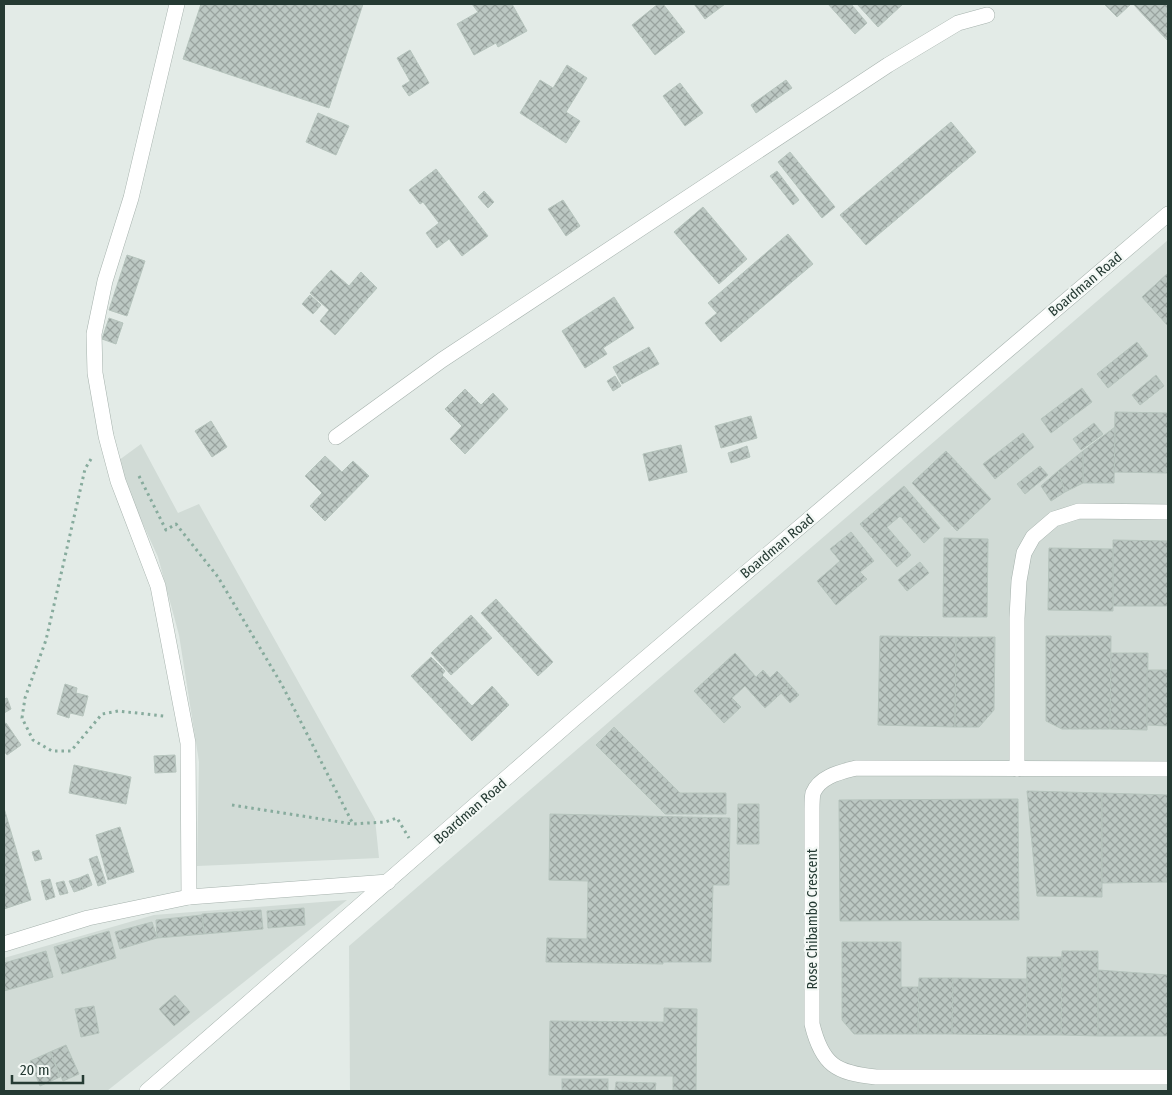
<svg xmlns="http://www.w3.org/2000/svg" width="1172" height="1095" font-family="'Fira Sans Condensed',sans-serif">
  <defs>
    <pattern id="building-cross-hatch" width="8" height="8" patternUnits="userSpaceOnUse" patternTransform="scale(1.25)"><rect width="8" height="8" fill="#bcc8c3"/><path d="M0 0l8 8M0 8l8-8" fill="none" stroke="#99a39f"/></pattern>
  </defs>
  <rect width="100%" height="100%" fill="#e3ebe7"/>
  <g fill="#d1dbd6">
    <path d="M1168,240v851h-818l-1,-145z"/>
    <path d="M141,444l37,69 21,-9 176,315 4,39 -182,8 2,-104 -20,-127 -21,-78 -43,-94z"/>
    <path d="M347,900l-240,191h-103v-133l150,-43z"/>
  </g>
  <g fill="url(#building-cross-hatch)" stroke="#b6c4bd">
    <path d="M201,4h162l-34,104 -146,-49z"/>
    <path d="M472,4h40l15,27 -29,16 -2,-4 -22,12 -17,-31 21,-12z"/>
    <path d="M658,4h5l22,28 -30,23 -23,-30z"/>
    <path d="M694,4h31l-20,15z"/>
    <path d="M828,4h23l16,19 -12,11z"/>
    <path d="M857,4h46l-25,23z"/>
    <path d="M1104,4h27l-14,13z"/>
    <path d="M1133,4h35v37z"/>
    <path d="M410,50l19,33 -20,13 -7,-10 8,-5 -13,-23z"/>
    <path d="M567,65l20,13 -21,34 14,9 -14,22 -46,-30 20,-33 13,8z"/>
    <path d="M786,80l6,8 -36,25 -5,-8z"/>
    <path d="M680,83l23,30 -18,13 -22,-30z"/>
    <path d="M318,113l31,13 -13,29 -30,-13z"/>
    <path d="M951,122l25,30 -110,93 -26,-30z"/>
    <path d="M790,152l45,55 -13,11 -44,-56z"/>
    <path d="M436,169l52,67 -26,20 -13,-17 -12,9 -11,-15 13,-10 -16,-21 -3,2 -11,-14z"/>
    <path d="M777,171l22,29 -6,5 -23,-29z"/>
    <path d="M484,191l10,11 -6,6 -10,-11z"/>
    <path d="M563,200l17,26 -14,10 -18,-27z"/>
    <path d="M703,207l44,52 -28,25 -45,-52z"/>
    <path d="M788,234l25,30 -92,78 -16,-19 12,-10 -9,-10z"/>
    <path d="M127,255l18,6 -18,55 -18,-6z"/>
    <path d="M331,270l18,16 12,-14 16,16 -42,47 -15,-14 9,-11 -19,-17z"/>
    <path d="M1168,273v53l-26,-29z"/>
    <path d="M310,295l11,10 -8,9 -11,-10z"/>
    <path d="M614,297l20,31 -31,20 4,6 -22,14 -23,-37z"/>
    <path d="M109,318l14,5 -7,21 -14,-5z"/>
    <path d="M1137,342l11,14 -40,32 -11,-14z"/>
    <path d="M649,347l10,17 -37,20 -9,-17z"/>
    <path d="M1156,375l8,11 -24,19 -8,-10z"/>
    <path d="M615,376l6,10 -8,5 -6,-10z"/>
    <path d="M1082,388l10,14 -41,31 -10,-14z"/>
    <path d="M465,389l16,16 12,-12 15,16 -43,45 -15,-15 12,-13 -17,-17z"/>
    <path d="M1115,412l53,1v60l-54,-1z"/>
    <path d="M751,416l6,22 -36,10 -6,-22z"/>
    <path d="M211,421l16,26 -15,10 -17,-26z"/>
    <path d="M1094,423l9,11 -22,16 -8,-11z"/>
    <path d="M1115,427l-1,56h-31v-32z"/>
    <path d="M1023,433l11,14 -39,32 -12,-15z"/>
    <path d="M681,445l6,27 -38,9 -6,-27z"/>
    <path d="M747,446l3,11 -19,6 -3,-10z"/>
    <path d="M946,451l45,48 -34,32 -45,-48z"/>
    <path d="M1083,451v32l-18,9 -7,-21z"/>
    <path d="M325,456l17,16 11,-11 16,15 -44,45 -15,-15 12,-13 -17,-17z"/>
    <path d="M1040,466l8,9 -23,19 -8,-10z"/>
    <path d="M1058,471l7,21 -14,9 -10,-15z"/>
    <path d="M904,486l36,42 -16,15 -24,-27 -13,11 24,28 -14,12 -37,-43z"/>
    <path d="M851,532l23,29 -14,11 7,7 -31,26 -19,-24 23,-20 -10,-12z"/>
    <path d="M944,538l44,1 -1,78h-44z"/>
    <path d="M1113,540l55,1v65h-55z"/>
    <path d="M1049,548l64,1v62l-65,-1z"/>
    <path d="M920,562l9,11 -22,18 -9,-11z"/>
    <path d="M496,599l57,63 -15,14 -57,-63z"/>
    <path d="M471,615l21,23 -41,37 -20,-22z"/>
    <path d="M880,636l76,1 -1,90 -77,-2z"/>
    <path d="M1046,636h65l-1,93h-48l-16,-8z"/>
    <path d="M956,637h39l-1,73 -15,17h-24z"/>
    <path d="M735,653l21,24 7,-7 7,8 7,-7 13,14 -25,23 -20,-22 -13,12 9,9 -17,16 -30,-32z"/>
    <path d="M1111,653h37l-1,77 -37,-1z"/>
    <path d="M431,657l14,14 -3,4 30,31 20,-20 17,19 -37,36 -61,-65z"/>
    <path d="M1147,670h21v56l-21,-1z"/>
    <path d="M65,684l12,4 -1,5 12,3 -5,20 -13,-3 -1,5 -12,-4z"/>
    <path d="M790,685l9,10 -9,8 -9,-10z"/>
    <path d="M7,698l4,11 -7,4v-14z"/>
    <path d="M6,723l15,22 -14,10 -3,-4v-27z"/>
    <path d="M614,727l66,66h46v21h-61l-69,-69z"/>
    <path d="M175,755l1,17 -21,1 -1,-17z"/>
    <path d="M74,765l57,12 -5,27 -57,-11z"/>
    <path d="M1027,791l75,2v104l-65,-1z"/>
    <path d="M1102,793l66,2v87l-66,1z"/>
    <path d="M1018,799l1,121 -179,1 -1,-121z"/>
    <path d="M738,804h21v40h-22z"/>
    <path d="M4,808l27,92 -27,9z"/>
    <path d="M550,814l180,4 -1,67h-16l-2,77h-48v2l-117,-2 1,-24 40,1 1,-58 -39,-1z"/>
    <path d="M120,827l14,45 -26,8 -12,-45z"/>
    <path d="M39,850l3,9 -7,2 -3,-9z"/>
    <path d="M97,856l9,27 -8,3 -9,-27z"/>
    <path d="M88,874l4,11 -9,4 -4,-11z"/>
    <path d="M79,878l4,11 -9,3 -5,-11z"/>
    <path d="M50,879l5,18 -9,3 -5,-19z"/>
    <path d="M64,881l4,12 -8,2 -4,-12z"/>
    <path d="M304,908l1,17 -37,3 -1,-17z"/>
    <path d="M261,910l2,19 -59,5 -2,-20z"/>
    <path d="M202,915l2,19 -47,4 -1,-18z"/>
    <path d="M152,922l5,16 -37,11 -5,-17z"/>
    <path d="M109,931l7,27 -54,16 -8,-27z"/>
    <path d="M842,942h59v45h18l-1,47h-64l-12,-14z"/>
    <path d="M46,951l7,26 -49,14v-28z"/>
    <path d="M1062,951h36v85l-37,-1z"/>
    <path d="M1027,957h35l-1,78h-35z"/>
    <path d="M1098,970l70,5v61h-70z"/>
    <path d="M919,978h34l-1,56h-34z"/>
    <path d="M953,978l74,1 -1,56 -74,-1z"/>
    <path d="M175,995l15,17 -16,14 -15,-17z"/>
    <path d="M94,1006l5,27 -18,4 -6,-28z"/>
    <path d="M664,1008l33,1 -1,82h-23v-15l-124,-1 1,-54 114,1z"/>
    <path d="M66,1045l13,29 -16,7 -13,-29z"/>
    <path d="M50,1052l10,25 -20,9 -10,-25z"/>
    <rect x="562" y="1079" width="46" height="12"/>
    <path d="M616,1082l40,1 -1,8h-40z"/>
  </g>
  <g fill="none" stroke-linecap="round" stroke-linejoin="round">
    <defs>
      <g id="minor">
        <path d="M177,4l-46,194 -26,83 -11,53 1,39 11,63 12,45 40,105 30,157 1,154"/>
        <path d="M336,437l106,-77 446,-295 70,-42 29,-8"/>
        <path d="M1017,769v-151l2,-37 5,-28 9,-16 21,-18 25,-8 89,1"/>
        <path d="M1168,769l-312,-1c-15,4 -36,8 -43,25 -1,5 -1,11 -1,16v215c10,41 24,49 64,53h292"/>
        <path d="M4,944l84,-26 101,-21 199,-15"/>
        <path d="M147,1091l427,-372 594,-505"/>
      </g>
    </defs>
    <use href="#minor" stroke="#a6b2ad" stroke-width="16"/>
    <g stroke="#87ab9d" stroke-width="3" stroke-dasharray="2.5 4" stroke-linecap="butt">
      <path d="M91,459l-6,10 -39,171 -21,58 -3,20 11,22 19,11h19l31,-37 16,-3 46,5"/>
      <path d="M139,476l27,54 10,-6 42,53 64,108 71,139 32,-2 12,-4 12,20"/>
      <path d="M232,805l121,19"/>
    </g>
    <use href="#minor" stroke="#fff" stroke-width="15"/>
  </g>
  <g text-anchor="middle" stroke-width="4.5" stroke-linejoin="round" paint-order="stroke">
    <g font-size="14" fill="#253a33" stroke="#f3f8f5">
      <text transform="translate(1085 284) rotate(-40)" y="5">Boardman Road</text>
      <text transform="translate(777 546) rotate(-40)" y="5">Boardman Road</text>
      <text transform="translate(470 811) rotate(-41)" y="5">Boardman Road</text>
      <text transform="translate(812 919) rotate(-90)" y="5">Rose Chibambo Crescent</text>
    </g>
  </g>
  <rect width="1172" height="1095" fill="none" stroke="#253a33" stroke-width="10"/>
  <path d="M12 1075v8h71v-8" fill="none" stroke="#253a33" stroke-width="2.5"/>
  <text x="20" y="1075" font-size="15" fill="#253a33" stroke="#f3f8f5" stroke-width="4" paint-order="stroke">20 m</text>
</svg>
